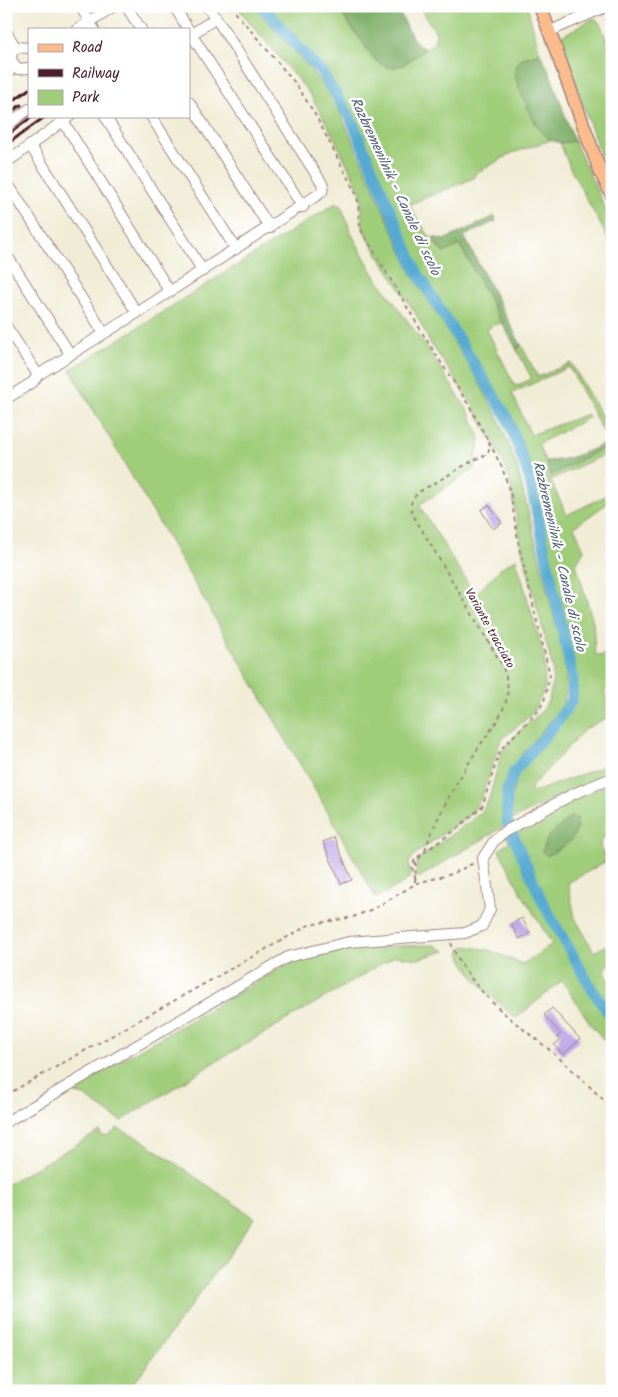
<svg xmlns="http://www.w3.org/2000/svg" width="618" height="1397" font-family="Kalam,sans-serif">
  <rect width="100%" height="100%" fill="#fff"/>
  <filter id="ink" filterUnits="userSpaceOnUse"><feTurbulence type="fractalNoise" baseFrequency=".02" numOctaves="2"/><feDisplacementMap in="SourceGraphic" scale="10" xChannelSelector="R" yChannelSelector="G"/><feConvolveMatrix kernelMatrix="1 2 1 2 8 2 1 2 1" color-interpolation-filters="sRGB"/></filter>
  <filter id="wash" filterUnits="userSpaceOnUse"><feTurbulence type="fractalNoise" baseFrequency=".0096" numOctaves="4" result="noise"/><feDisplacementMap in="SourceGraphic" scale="20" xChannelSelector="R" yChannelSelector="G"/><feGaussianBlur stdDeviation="1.12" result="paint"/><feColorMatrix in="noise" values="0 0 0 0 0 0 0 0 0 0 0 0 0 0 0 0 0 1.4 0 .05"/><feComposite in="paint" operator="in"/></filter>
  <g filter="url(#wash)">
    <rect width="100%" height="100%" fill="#f1ecd6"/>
    <g fill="#a0cd7a" stroke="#757652" fill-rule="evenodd">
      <path d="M236,6h18l52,58 29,37 77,173 66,106 20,37 19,50 43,174c4,20 10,42 3,62 -4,10 -14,19 -21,28 -30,35 -43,46 -39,96l-85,51c-3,-9 -3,-13 3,-21l60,-44 8,-14 13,-48 9,-11 32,-30 6,-11 3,-13 1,-17 -31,-120 -12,-67 -6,-18 -32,-60 -43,-63 -12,-25 -51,-81 -3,-8 -2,-34 -32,-66 -20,-34z"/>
      <path d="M268,6h68l40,55 14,7 13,-3 31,-22 2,-10 -17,-27h108l13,47 -20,6 -6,13 21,51 16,17 -39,13 -37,21 -1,4 -64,26c5,17 22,34 33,49l17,-8 42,78 -9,2 -6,5 28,56 17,-7 -15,-29 4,-5 17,32 33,-14 41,71v17l-62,29 17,35 45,-22v7l-38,27 10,23 -8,14 17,58 2,32 6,2 11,-6v37l-8,4 8,17v7l-27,14 -54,58 1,6 80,-30v9l-62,28 -38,20 -2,-18 8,-28 53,-67 4,-15v-28l-37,-162 -21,-73 -10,-19 -89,-142 -48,-116 -30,-60 -12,-17zM569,367l41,78 -59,29 -13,-30 52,-27 -3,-3 -56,21 -19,-42z"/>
      <path d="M594,18l6,5 12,31 -1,119 -5,-2 -46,-134z"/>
      <path d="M574,141l38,82v23l-41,-76 -11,-27z"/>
      <path d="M336,203l5,2 10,28 22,40 56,78 41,63 10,24 -6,31 -55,36 56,90 27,-28 14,-8 28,97 1,32 -12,25 -32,27 -20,58 -9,15 -57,41 -6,9 2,13 -6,6 -29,16 -51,-91 -255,-437z"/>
      <path d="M606,785c6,10 8,17 1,26l5,16 -12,16 1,7 7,10 -40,23 7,35 19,34 18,-10v21l-8,6 8,19v61l-20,-23 -30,-45 -46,37c-15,-11 -56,-50 -56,-68l5,-4 24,4 34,14 29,-20 -30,-50 -23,-44 10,-8 -3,-6 51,-28z"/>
      <path d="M434,945l11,6 -27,8 -23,-3 -180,106 -94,59 -37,-25 -8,-2 -3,-6 218,-126c47,-14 94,-16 143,-17z"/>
      <path d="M117,1128l23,11 115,79 -127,173h-122v-206l94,-54v4c9,2 12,-1 17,-7z"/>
    </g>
    <g fill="#80b06a" stroke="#65684a">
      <path d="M336,6h37l7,6 12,-6c16,11 14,33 33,43l-22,16 -13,3 -14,-7z"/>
      <path d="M540,53l10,20 24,68c-7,1 -16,3 -23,-1 -17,-10 -31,-49 -37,-68l6,-13z"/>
      <path d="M495,216l1,5 -32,15 57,109 -4,5 -57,-105 -17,8 -10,-16 11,3z"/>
      <path d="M609,442l1,3 -59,30 -5,-14c23,0 42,-10 63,-19z"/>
      <path d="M570,817l7,1c2,22 -13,28 -30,38l-5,-5 6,-14z"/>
    </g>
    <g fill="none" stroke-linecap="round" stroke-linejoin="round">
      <path stroke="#56aad2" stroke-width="11" d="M262,6l60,67 28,44 67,155 90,145 22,60 44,202 -1,21 -14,21 -44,51 -7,19v30l36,82 50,88 19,27"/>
    </g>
    <g id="blocks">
      <g fill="#bda5e8">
        <path d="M489,505l13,18 -9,6 -12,-19z"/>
        <path d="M334,837l18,43 -11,4 -18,-42z"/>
        <path d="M522,918l8,15 -11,6 -8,-15z"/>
        <path d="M552,1008l28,31 -17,16 -9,-10 6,-5 -3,-3 4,-3 -17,-19z"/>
      </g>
    </g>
  </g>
  <g filter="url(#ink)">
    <use href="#blocks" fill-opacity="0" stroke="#9e8680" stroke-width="1"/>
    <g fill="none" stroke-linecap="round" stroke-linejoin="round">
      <defs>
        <g id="minor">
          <path d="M80,6l14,23"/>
          <path d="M126,6l15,23"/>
          <path d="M174,6l14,23"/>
          <path d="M206,6l10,12"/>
          <path d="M78,29l36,-23"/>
          <path d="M189,31l114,176"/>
          <path d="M6,32l10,16"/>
          <path d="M548,32l60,-26"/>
          <path d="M29,48l-12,-1 -5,5 -1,8 7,9 11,-1"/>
          <path d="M6,76l8,-10"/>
          <path d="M189,102l81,126"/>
          <path d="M105,116l98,155"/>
          <path d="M151,116l85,133"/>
          <path d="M63,121l107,171"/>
          <path d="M6,126l23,-17"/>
          <path d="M30,145l107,168"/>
          <path d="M6,163l64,-47"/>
          <path d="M6,181l98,152"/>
          <path d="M6,254l64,100"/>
          <path d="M6,326l32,49"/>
          <path d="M6,399l27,-17 5,-7 99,-62 185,-121 1,-7 -107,-167 -27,18"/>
          <path d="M6,1122l282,-165 61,-15 116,-9 17,-7 8,-17 -7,-51 11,-17 10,-9 69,-38 39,-16"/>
        </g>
        <path id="major" d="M540,6l60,165 12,24"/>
      </defs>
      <use href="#minor" stroke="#9e8680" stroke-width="12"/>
      <use href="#major" stroke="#9e8680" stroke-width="15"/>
      <g stroke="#9e8680" stroke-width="2" stroke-dasharray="4 4" stroke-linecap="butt">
        <path d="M230,6l66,78 20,32 39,76 3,9 2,27 69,116 41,63 32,60 9,29 8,51 31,128 -6,26 -6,10 -38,39 -18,57 -28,24 -39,28 -3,9 5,15"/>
        <path d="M425,850c12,-35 32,-68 52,-100 10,-16 26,-33 30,-53 2,-12 -1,-23 -6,-34l-88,-148c-4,-11 -2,-15 6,-23l55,-32 14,-6 2,-10"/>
        <path d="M415,882l1,-19 6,-9"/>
        <path d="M451,943c18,47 62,78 100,108 21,18 41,38 61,57"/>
        <path d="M6,1095l303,-170 44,-8 22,-9 42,-25 35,-9 22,-11"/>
      </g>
      <use href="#minor" stroke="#fff" stroke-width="10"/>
      <use href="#major" stroke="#fbbb8d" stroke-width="12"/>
      <g stroke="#4a1f2b" stroke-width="3">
        <path d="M6,106l23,-17"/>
        <path d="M6,115l15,-10"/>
        <path d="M6,136l27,-20"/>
        <path d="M6,145l40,-29"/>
      </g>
    </g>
  </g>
  <g text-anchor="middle" stroke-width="5" stroke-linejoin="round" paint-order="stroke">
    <g font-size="12" fill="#4a1f2b" stroke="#fff">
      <text transform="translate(490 628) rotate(61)" y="4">Variante tracciato</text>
    </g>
    <g font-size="14" font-style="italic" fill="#4f5e76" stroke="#fff">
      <text transform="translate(396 186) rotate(65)" y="5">Razbremenilnik - Canale di scolo</text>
      <text transform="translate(560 556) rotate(77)" y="5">Razbremenilnik - Canale di scolo</text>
    </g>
  </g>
  <rect width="618" height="1397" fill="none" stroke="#fff" stroke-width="25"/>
  <rect x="28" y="28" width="162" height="90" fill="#ffffff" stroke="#b7a5aa"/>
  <rect x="38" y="44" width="25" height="8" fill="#fbbb8d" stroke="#b7a5aa"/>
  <text x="72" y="52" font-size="15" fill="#4a1f2b">Road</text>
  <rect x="38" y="69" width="25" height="8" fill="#4a1f2b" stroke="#b7a5aa"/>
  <text x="72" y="78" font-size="15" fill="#4a1f2b">Railway</text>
  <rect x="38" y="90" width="25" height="15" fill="#a0cd7a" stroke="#b7a5aa"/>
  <text x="72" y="102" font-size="15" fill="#4a1f2b">Park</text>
</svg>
